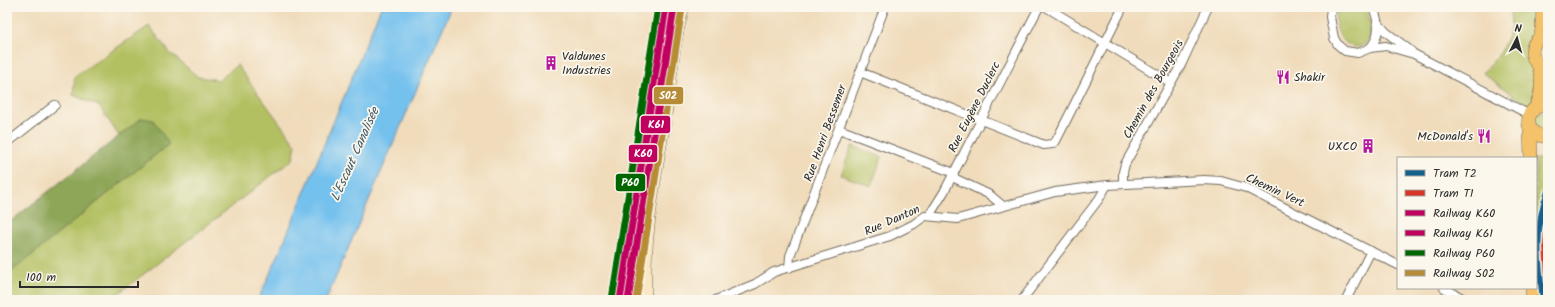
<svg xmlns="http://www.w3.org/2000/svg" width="1555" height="307" font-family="Kalam,sans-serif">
  <rect width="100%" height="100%" fill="#fbf7ec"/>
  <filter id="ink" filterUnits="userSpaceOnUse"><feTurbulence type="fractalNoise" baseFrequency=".025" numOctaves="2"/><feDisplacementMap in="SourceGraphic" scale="8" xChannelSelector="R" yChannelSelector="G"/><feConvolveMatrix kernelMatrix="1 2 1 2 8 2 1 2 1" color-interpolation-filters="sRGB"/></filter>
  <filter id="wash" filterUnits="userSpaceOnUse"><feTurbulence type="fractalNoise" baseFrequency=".012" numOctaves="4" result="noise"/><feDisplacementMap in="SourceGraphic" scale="16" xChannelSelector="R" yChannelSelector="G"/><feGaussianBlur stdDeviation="0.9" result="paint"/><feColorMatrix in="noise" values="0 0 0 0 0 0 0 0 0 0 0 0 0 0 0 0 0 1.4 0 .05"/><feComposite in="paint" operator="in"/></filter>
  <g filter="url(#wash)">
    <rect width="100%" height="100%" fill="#f0dcbb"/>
    <g fill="#b3c062" stroke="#6f7646">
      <path d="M1337,7h28c25,55 -39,51 -28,0z"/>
      <path d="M1510,7h27l-3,62 3,12 -6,24h-5l-43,-32 18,-21 10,-24z"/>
      <path d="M149,26l21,27 28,24 21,3 18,-15 59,80 -3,14 -183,141h-103v-25l162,-131 -27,-26 -23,18 -20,-30 -26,-11 2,-19z"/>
      <path d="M1548,111v19h-7l-6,-4v-9l4,-5z"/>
      <path d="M852,146l30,11 -11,29 -30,-11z"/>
      <path d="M1536,159h12v136l-13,2z"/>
    </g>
    <path fill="#8ea658" stroke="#5c6842" d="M142,118l11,2 16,24 -162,131v-51z"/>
    <path fill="#74c1ee" stroke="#50768c" d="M381,7h71l-126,293h-68l20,-44z"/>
  </g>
  <g filter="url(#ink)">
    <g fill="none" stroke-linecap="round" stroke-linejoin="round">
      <defs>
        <g id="street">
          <path d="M1046,7l125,76"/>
          <path d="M1331,7l-1,10 4,21 4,7 7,6 13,2 12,-5 16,-2 28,8 116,61"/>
          <path d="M1378,23l8,9 25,19"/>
          <path d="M1370,48c11,-13 9,-26 3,-41"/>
          <path d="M860,72l184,73 8,-1 4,-3 67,-134"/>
          <path d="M839,129l115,44"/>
          <path d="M7,143l48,-38"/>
          <path d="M952,177l38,18 13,11"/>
          <path d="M1123,184v-12l2,-8 56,-99 27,-58"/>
          <path d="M929,216l15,-24 95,-185"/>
          <path d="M789,268l1,-12 95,-249"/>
          <path d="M1444,288l22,12"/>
          <path d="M716,300l39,-16 19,-12 116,-36 24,-12 11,-8 33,3 97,-27 52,-7 97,-5 17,1 25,7 152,77"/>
          <path d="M1022,300l77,-101 8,-14"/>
          <path d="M1346,300l25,-49"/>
        </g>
        <path id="secondary" d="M646,300c-3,-64 11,-128 21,-191 5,-34 7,-69 17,-102"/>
        <g id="primary">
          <path d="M1548,35c-21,3 -21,31 0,33"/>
          <path d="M1540,38l2,-9 1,-22"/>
          <path d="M1548,105c-26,-2 -26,34 0,31"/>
          <path d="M1536,107c6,-13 7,-29 2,-43"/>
          <path d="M1530,128l1,30"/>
          <path d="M1532,288l1,12"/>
        </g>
      </defs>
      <use href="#street" stroke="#70695d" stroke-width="10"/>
      <use href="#secondary" stroke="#70695d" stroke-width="12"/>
      <use href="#primary" stroke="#70695d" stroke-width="14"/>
      <use href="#street" stroke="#fff" stroke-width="8"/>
      <use href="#secondary" stroke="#fae7c3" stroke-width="11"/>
      <use href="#primary" stroke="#f3c26a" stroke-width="13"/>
      <defs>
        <path id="rail-1" d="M620,300l46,-293"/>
        <path id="rail-2" d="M628,300l46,-292"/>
        <path id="rail-3" d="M612,299l46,-292"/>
        <path id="rail-4" d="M636,300l46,-291"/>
      </defs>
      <use href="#rail-1" stroke="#fbf7ec" stroke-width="10"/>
      <use href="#rail-2" stroke="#fbf7ec" stroke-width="10"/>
      <use href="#rail-3" stroke="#fbf7ec" stroke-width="10"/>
      <use href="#rail-4" stroke="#fbf7ec" stroke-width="10"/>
      <use href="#rail-1" stroke="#bf005f" stroke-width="7"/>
      <use href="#rail-2" stroke="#bf005f" stroke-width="7"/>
      <use href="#rail-3" stroke="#060" stroke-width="7"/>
      <use href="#rail-4" stroke="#b68c36" stroke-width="7"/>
      <defs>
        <path id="tram-1" d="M1543,300c-5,-38 -9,-73 5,-109"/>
        <path id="tram-2" d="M1548,218l-2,27 2,32"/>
      </defs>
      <use href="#tram-1" stroke="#fbf7ec" stroke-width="9"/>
      <use href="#tram-2" stroke="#fbf7ec" stroke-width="9"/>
      <use href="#tram-1" stroke="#15618e" stroke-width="6"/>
      <use href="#tram-2" stroke="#d73527" stroke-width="6"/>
    </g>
  </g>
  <defs>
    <symbol id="building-bare" viewBox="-9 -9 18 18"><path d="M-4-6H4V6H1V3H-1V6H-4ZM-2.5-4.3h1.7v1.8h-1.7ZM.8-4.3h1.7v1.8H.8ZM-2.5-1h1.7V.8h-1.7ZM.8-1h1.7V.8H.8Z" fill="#b5179e" stroke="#fbf7ec" stroke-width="2.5" paint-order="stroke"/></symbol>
    <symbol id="restaurant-bare" viewBox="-9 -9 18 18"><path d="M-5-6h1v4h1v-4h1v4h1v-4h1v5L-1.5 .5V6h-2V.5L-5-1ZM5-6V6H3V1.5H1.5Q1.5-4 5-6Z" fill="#b5179e" stroke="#fbf7ec" stroke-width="2.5" paint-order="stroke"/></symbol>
  </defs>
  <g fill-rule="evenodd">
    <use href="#building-bare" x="541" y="53" width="20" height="20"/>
    <use href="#restaurant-bare" x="1273" y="67" width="20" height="20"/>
    <use href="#restaurant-bare" x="1474" y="126" width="20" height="20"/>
    <use href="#building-bare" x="1358" y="136" width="20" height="20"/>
  </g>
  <g text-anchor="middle" stroke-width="3.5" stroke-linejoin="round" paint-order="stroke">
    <g font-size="12" fill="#2b2b2b" stroke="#fbf7ec" text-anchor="start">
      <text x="562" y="60">Valdunes<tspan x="562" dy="14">Industries</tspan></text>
      <text x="1294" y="81">Shakir</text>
      <text x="1473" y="140" text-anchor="end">McDonald's</text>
      <text x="1357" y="150" text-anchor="end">UXCO</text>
    </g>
    <g font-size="12" fill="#2b2b2b" stroke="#fbf7ec">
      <text transform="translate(1153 89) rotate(-61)" y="4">Chemin des Bourgeois</text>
      <text transform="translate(974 107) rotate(-63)" y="4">Rue Eugène Duclerc</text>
      <text transform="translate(825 133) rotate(-70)" y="4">Rue Henri Bessemer</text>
      <text transform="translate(1275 190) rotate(25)" y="4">Chemin Vert</text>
      <text transform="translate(892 220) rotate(-24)" y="4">Rue Danton</text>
    </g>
    <g font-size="13" font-style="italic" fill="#415866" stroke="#fbf7ec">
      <text transform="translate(354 154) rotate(-66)" y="5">L'Escaut Canalisée</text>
    </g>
  </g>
  <g stroke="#fbf7ec" stroke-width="1.5">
    <rect x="653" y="86" width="31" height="19" rx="4" fill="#b68c36"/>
    <rect x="640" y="115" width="31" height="19" rx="4" fill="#bf005f"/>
    <rect x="628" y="144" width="30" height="19" rx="4" fill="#bf005f"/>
    <rect x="615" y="173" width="31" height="19" rx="4" fill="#060"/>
  </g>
  <g font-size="11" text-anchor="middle" font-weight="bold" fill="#fff">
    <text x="668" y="99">S02</text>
    <text x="656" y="128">K61</text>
    <text x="643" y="157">K60</text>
    <text x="630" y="186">P60</text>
  </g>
  <rect width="1555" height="307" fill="none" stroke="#fbf7ec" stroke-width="24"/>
  <rect x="1397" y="157" width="140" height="132" fill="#fbf7ec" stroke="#a8a59f"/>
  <rect x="1405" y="170" width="20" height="6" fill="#15618e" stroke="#a8a59f"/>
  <text x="1433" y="177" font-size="12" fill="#2b2b2b">Tram T2</text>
  <rect x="1405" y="190" width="20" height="6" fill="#d73527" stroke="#a8a59f"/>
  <text x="1433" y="197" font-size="12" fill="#2b2b2b">Tram T1</text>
  <rect x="1405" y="210" width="20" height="6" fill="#bf005f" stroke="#a8a59f"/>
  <text x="1433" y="217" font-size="12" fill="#2b2b2b">Railway K60</text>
  <rect x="1405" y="230" width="20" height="6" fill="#bf005f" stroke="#a8a59f"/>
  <text x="1433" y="237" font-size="12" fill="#2b2b2b">Railway K61</text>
  <rect x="1405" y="250" width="20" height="6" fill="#006600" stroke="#a8a59f"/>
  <text x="1433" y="257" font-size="12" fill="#2b2b2b">Railway P60</text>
  <rect x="1405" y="270" width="20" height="6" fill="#b68c36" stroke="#a8a59f"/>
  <text x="1433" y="277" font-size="12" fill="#2b2b2b">Railway S02</text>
  <g transform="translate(1517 38) rotate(6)" stroke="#fbf7ec" stroke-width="3" paint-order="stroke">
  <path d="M0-3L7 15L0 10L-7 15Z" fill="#2b2b2b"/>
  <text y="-6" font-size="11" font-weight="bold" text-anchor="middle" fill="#2b2b2b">N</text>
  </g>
  <path d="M20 281v6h118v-6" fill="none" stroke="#2b2b2b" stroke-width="2"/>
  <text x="26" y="281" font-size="12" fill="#2b2b2b" stroke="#fbf7ec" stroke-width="3" paint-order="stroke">100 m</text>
</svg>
